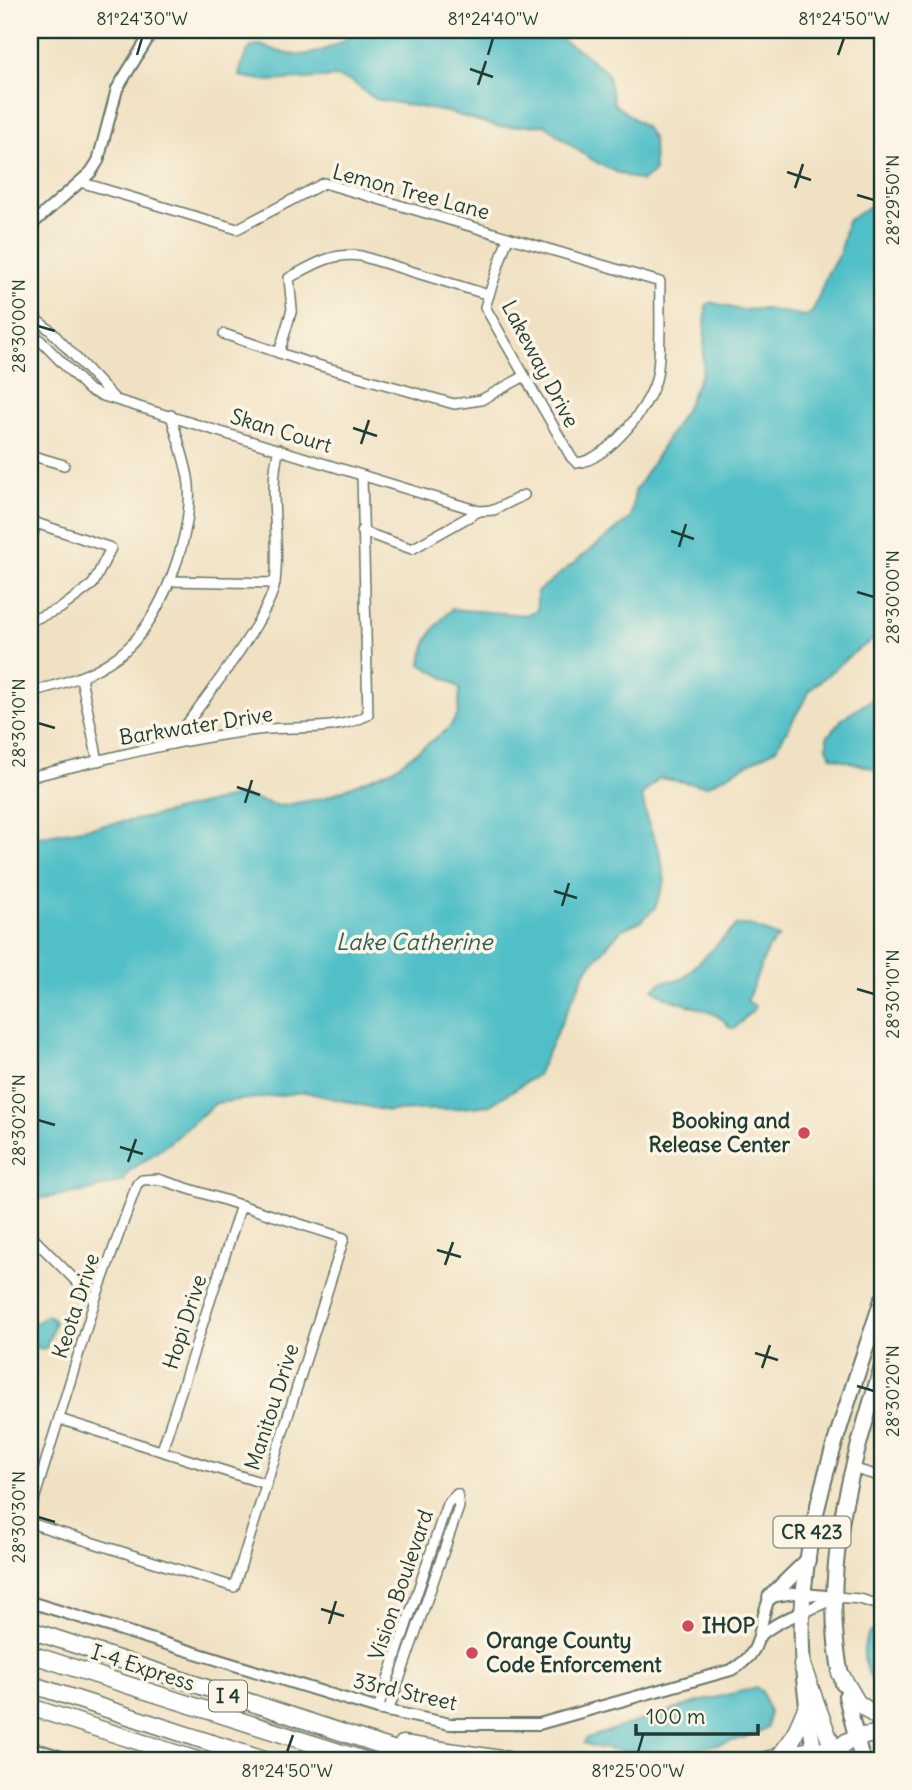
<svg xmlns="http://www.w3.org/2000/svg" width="912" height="1790" font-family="Delius,sans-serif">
  <rect width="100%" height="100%" fill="#fcf5e5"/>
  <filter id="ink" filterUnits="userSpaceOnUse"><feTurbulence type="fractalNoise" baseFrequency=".0143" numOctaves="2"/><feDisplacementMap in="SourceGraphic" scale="14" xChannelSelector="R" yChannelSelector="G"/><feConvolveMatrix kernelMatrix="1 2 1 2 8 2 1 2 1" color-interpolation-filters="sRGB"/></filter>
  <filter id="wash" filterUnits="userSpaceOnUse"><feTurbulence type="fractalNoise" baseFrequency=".00686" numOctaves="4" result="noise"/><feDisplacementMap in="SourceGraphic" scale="28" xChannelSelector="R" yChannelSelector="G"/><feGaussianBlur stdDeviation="1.57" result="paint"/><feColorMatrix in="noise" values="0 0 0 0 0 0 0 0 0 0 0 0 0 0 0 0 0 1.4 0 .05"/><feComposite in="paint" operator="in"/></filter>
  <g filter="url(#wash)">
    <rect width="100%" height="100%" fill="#f0e1c3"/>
    <g fill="#51bfc8" stroke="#387e7e" stroke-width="2">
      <path d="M361,30h183l37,21 26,22 7,31 31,23 8,13 1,32 -12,9c-45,-13 -62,-29 -97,-56l-46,2 -52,-15 -72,-13 -24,-18 -15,-4 -68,4 -29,-5c12,-55 26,-20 60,-21 22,0 44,-14 62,-25z"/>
      <path d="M878,201l4,1v432l-29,19 -42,36 -35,60 -69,37 -48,-8 -17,17 5,25 13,33 5,28 -10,27 -14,13 -20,9 -35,40 -49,105 -47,30 -37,4 -66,2 -82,-19 -89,11 -52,44 -36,25 -4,9 -36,10 -58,9v-362l120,-21 90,-22 40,11 44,-8 69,-29 55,-40 10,-15 2,-25c-12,-12 -25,-15 -39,-25 3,-24 13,-38 31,-55l74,6 11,-5v-18l94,-74 4,-27 50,-81 18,-40 3,-64 5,-4 29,8 25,-1 41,7 7,-5 15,-39 11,-17 8,-34z"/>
      <path d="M882,693v78l-50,-14 -5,-10v-10l16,-19z"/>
      <path d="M737,925h12l30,12 -11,11 -21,53 8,5 -1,3 -19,19h-5c-15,-24 -53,-19 -77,-39l9,-7 20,-3z"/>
      <path d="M47,1315l8,6 -9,28 -16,-2v-26l6,2z"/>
      <path d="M882,1630v65c-14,-15 -27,-47 -10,-64z"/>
      <path d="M755,1688l7,3 7,22 -2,14c-34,24 -146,32 -183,16l3,-5 111,-36z"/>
    </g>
  </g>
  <g filter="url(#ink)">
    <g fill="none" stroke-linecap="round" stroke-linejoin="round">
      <defs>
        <g id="minor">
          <path d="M80,182l157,47 87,-46 336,99c-1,30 2,63 -3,93 -5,30 -49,85 -80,88l-6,-6 -86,-150 23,-70"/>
          <path d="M30,315l20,15 63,67"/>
          <path d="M30,330l59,60 11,5 379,116 15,-1 30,-15"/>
          <path d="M224,334l76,26 154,44 27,-4 42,-23"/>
          <path d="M279,353l13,-44 -3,-31c24,-13 43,-26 72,-22l128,39"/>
          <path d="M30,455l34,10"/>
          <path d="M30,521l81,27 -18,36 -32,24 -31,13"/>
          <path d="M361,531l51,18 67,-38"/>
          <path d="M30,544l6,-21"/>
          <path d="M170,581l105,2"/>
          <path d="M81,678l17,83"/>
          <path d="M30,692c32,-8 61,-16 88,-36 43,-30 79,-129 70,-179 -4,-21 -12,-42 -17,-62"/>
          <path d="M172,744c24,-34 99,-127 103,-162 6,-45 -8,-89 4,-133"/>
          <path d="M30,777c75,-18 150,-38 227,-47 40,-5 75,3 111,-15l-6,-240"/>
          <path d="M30,1235l65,65"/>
          <path d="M59,1419l207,65"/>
          <path d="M162,1450l79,-245"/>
          <path d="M852,1468l30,9"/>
          <path d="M30,1513l65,-213 42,-116 5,-4 16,-1 186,59 -110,349 -204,-64"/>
          <path d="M836,1597l24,2 22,7"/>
          <path d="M378,1709l69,-205 10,-10"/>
          <path d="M388,1712l71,-205 -2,-13"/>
        </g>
        <g id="tertiary">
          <path d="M30,226l61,-54 7,-11 19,-72 36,-59"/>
          <path d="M30,1602l348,107 72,15h89l192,-54c36,-19 24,-41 39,-73l24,-4 42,4"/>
          <path d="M760,1636c21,-19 50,-25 76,-39"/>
          <path d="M30,1747l41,13"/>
        </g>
        <path id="primary" d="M846,1696l16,64"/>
        <g id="trunk">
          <path d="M770,1597l38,-37"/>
          <path d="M843,1684c-25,-105 7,-217 39,-317"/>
          <path d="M814,1749c-8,-44 -14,-88 -12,-133 4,-109 47,-214 80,-316"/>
        </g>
        <g id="motorway">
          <path d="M30,1630l396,130"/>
          <path d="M30,1654l334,106"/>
          <path d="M802,1665l35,95"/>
          <path d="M840,1673l17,29 25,19"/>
          <path d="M30,1684l234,76"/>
          <path d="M30,1707l167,53"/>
          <path d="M403,1744l104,16"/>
          <path d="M779,1757l14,-19 14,-32"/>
          <path d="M830,1758c14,-20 28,-23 52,-24"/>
          <path d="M766,1760c24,-5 52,-18 75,-3"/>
        </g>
      </defs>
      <use href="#minor" stroke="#687666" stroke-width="12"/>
      <use href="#tertiary" stroke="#687666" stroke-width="14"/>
      <use href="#primary" stroke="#687666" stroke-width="18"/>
      <use href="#trunk" stroke="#687666" stroke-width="18"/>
      <use href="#motorway" stroke="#687666" stroke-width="19"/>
      <use href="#minor" stroke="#fff" stroke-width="9"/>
      <use href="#tertiary" stroke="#fff" stroke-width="10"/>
      <use href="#primary" stroke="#fff" stroke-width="14"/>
      <use href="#trunk" stroke="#fff" stroke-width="14"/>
      <use href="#motorway" stroke="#fff" stroke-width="16"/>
    </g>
  </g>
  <path fill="none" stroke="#1f3d34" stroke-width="2.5" d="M137,55l5,-17M488,55l5,-17M838,55l6,-17M470,69l23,8M478,85l8,-24M787,172l24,8M795,188l8,-24M857,195l17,5M38,326l17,5M353,428l24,8M361,444l8,-24M671,531l23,8M679,547l7,-23M857,592l17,5M38,723l17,5M237,787l23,8M245,803l7,-23M554,891l23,7M562,906l7,-23M857,989l17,5M38,1120l17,5M120,1147l23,7M128,1162l8,-23M437,1250l24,7M445,1265l8,-23M755,1353l23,7M762,1368l8,-23M857,1386l17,5M38,1517l17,5M321,1609l23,7M329,1624l7,-23M287,1752l6,-17M638,1752l5,-17"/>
  <g fill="#d1495b" stroke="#fcf5e5" stroke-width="2.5">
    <circle cx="804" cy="1133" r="7"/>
    <circle cx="688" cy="1626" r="7"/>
    <circle cx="472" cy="1653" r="7"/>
  </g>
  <g text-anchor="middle" stroke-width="7" stroke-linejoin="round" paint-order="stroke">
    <g fill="#fcf5e5" stroke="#617469" stroke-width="2">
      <rect x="773.5" y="1516.5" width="77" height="31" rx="5"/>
      <rect x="209" y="1680.5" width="38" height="31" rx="5"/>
    </g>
    <g font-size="19" font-weight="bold" fill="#1f3d34">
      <text x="812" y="1539">CR 423</text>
      <text x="228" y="1703">I 4</text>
    </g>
    <g font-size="21" fill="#1f3d34" stroke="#fcf5e5">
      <text transform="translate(411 192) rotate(15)" y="7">Lemon Tree Lane</text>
      <text transform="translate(540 364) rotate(62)" y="7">Lakeway Drive</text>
      <text transform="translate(281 431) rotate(17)" y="7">Skan Court</text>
      <text transform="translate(196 726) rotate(-9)" y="7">Barkwater Drive</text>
      <text transform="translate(76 1306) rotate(-72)" y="7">Keota Drive</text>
      <text transform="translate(185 1322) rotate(-72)" y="7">Hopi Drive</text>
      <text transform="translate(272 1407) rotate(-72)" y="7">Manitou Drive</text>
      <text transform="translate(401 1585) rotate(-71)" y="7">Vision Boulevard</text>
      <text transform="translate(143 1668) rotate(18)" y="7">I-4 Express</text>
      <text transform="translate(405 1692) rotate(13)" y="7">33rd Street</text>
    </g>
    <g font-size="21" font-weight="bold" fill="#1f3d34" stroke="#fcf5e5" text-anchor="start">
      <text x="790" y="1128" text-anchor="end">Booking and<tspan x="790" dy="24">Release Center</tspan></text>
      <text x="702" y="1633">IHOP</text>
      <text x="486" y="1648">Orange County<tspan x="486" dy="24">Code Enforcement</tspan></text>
    </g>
    <g font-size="23" font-style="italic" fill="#2c5e59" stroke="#fcf5e5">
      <text x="414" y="950">Lake Catherine</text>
    </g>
  </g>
  <rect width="912" height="1790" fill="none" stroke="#fcf5e5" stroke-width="77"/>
  <path d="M636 1724v10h122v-10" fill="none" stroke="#1f3d34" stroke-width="3.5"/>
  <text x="646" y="1724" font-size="21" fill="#1f3d34" stroke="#fcf5e5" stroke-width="5" paint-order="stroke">100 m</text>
  <rect x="38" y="38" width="836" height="1714" fill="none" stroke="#1f3d34" stroke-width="2.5"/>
  <g font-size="18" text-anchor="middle" fill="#1f3d34">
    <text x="142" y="25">81°24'30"W</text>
    <text x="493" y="25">81°24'40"W</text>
    <text x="844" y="25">81°24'50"W</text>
    <text transform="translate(893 200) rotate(-90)" y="6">28°29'50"N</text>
    <text transform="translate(19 326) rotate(-90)" y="6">28°30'00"N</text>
    <text transform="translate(893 597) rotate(-90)" y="6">28°30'00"N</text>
    <text transform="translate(19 723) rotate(-90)" y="6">28°30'10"N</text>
    <text transform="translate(893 994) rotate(-90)" y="6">28°30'10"N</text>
    <text transform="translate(19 1120) rotate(-90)" y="6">28°30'20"N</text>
    <text transform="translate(893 1391) rotate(-90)" y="6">28°30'20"N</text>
    <text transform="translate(19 1517) rotate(-90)" y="6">28°30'30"N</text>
    <text x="287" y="1777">81°24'50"W</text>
    <text x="638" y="1777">81°25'00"W</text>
  </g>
</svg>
